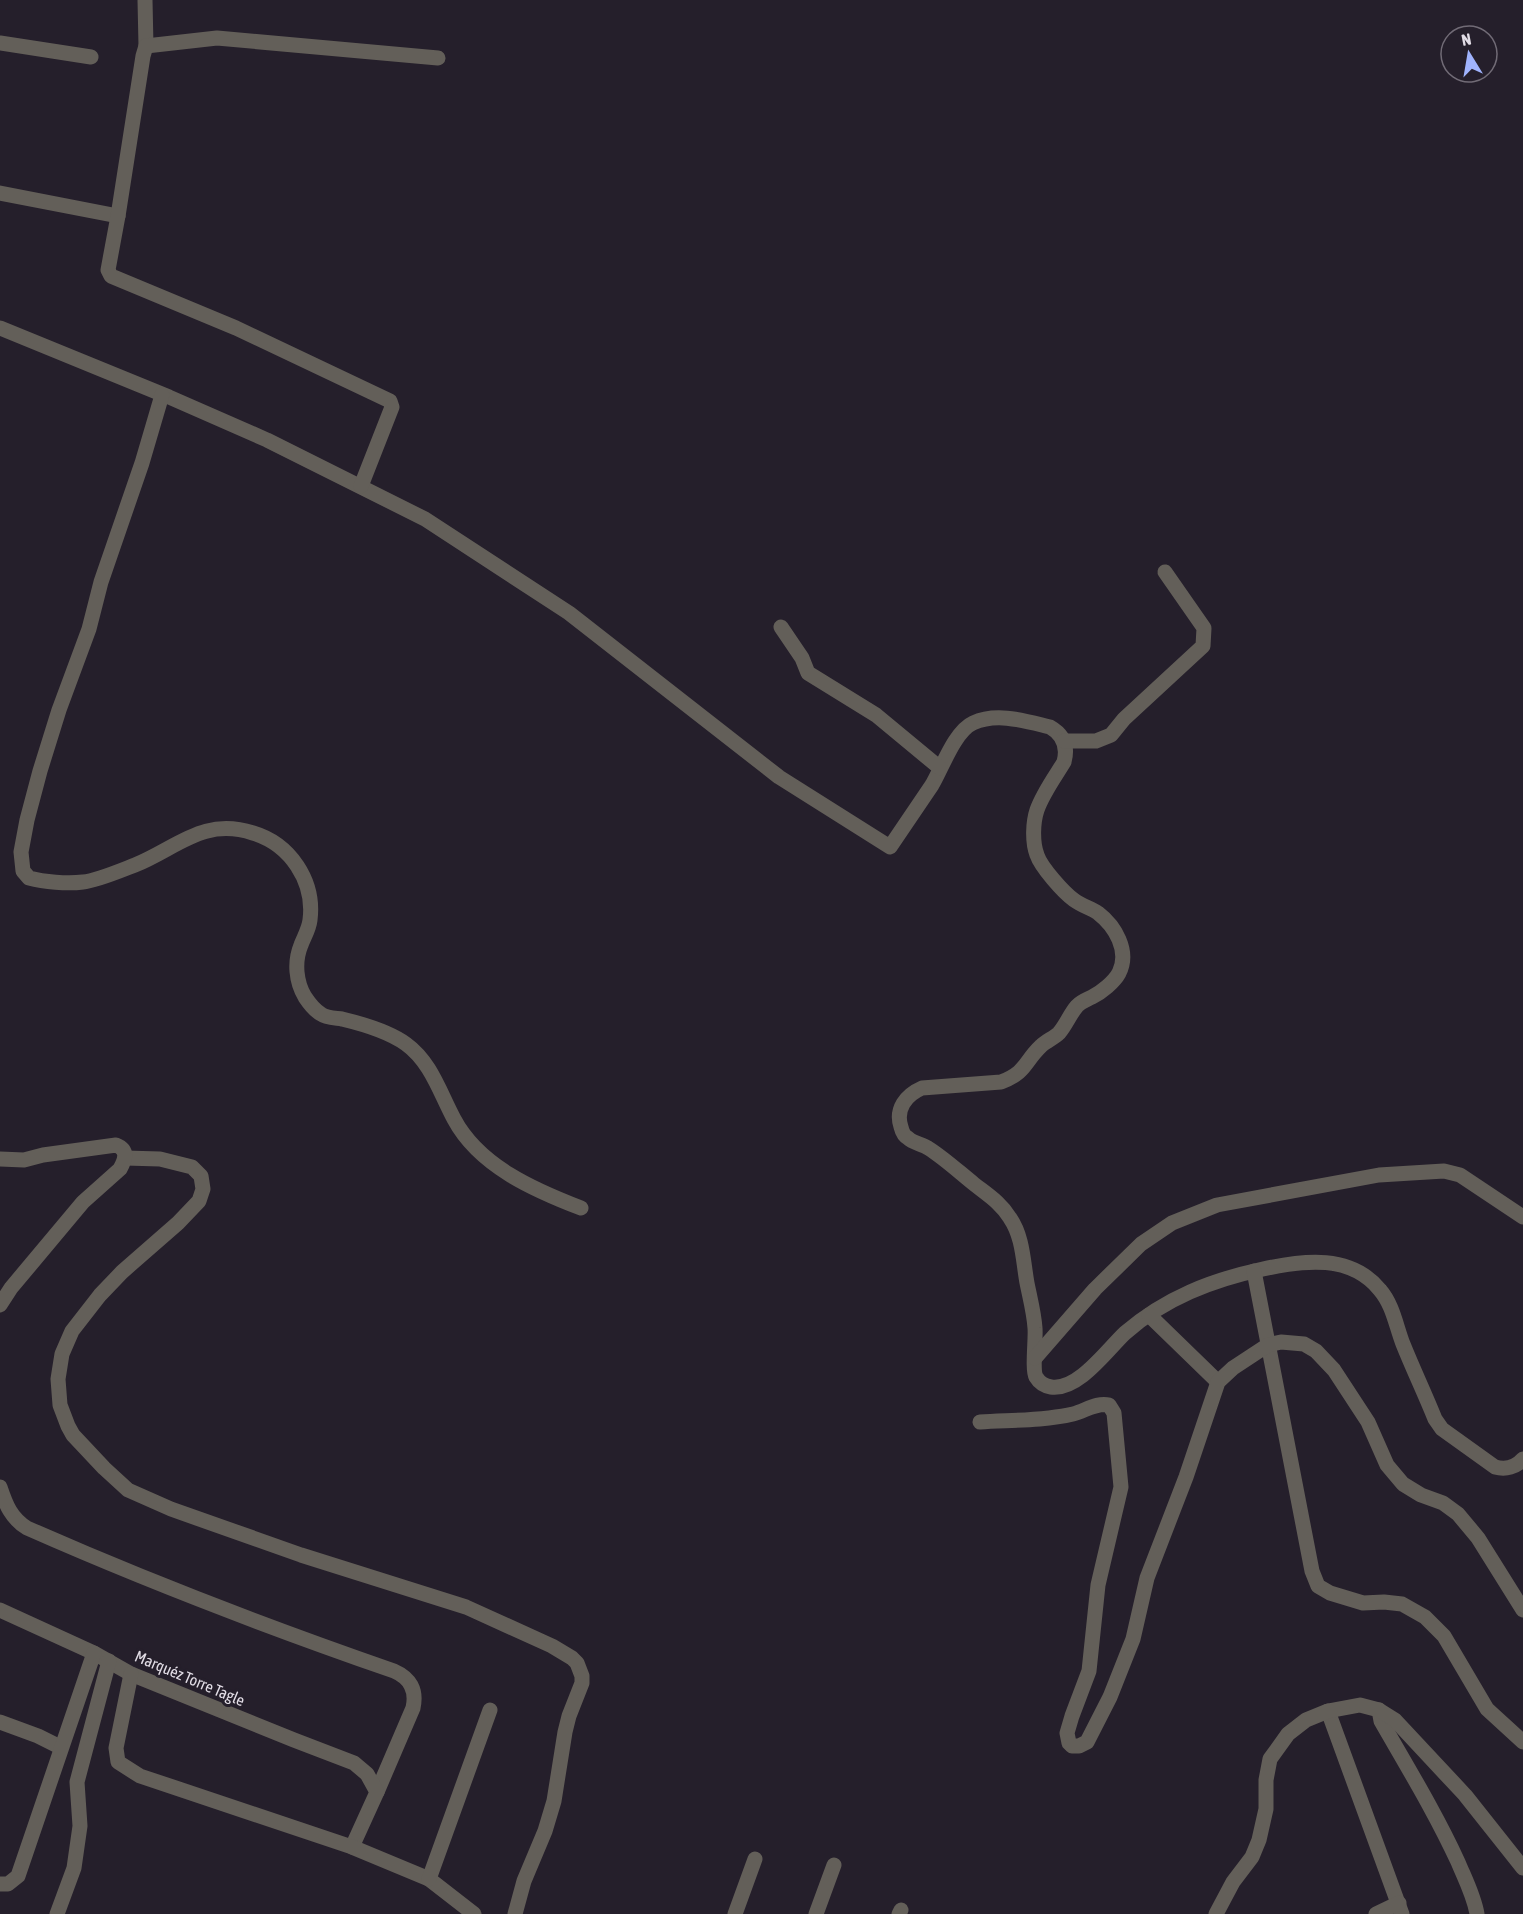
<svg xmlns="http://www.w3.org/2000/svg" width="1523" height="1914" font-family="'Asap Condensed',sans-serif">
  <rect width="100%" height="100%" fill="#251f2b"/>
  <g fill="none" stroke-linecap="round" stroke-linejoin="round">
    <g stroke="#635f59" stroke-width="15">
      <path d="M145,0l1,46"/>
      <path d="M0,43l91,14"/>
      <path d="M0,193l118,23"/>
      <path d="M0,328l169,69 98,43 158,79 144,94 210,164 111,70c14,-21 28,-41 42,-62 10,-17 23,-54 41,-62 24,-11 52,-2 77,4 14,8 18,20 14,35 -9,15 -21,31 -27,48 -4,12 -5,32 0,45 4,12 26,37 37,45 8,6 17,8 24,13 17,13 32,38 21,60 -5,9 -17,19 -27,24 -6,3 -10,4 -15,9 -7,8 -11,19 -18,27 -5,5 -13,8 -18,13 -17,16 -14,26 -40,36l-79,6c-16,7 -27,21 -21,39 1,4 3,9 7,11 5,5 14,6 20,10 16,10 31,24 46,36 14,11 27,19 36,34 13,19 13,43 17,65 3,15 7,30 8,45 1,10 -3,42 1,49 3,5 9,9 15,10 27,4 56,-37 74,-54 40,-35 87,-53 138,-64 41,-9 88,-15 117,21 13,15 16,36 23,54 10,25 22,50 32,75l7,10 53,38c11,3 21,0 28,-8"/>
      <path d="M162,395l-20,68 -41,119 -12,47 -30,81 -19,61 -13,49 -6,32 2,19 6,7c15,4 38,6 54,4 13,-1 39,-12 52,-17 42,-17 68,-48 118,-32 37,11 62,48 57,87 -1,9 -6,17 -9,25 -7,17 -5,37 4,52 4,6 9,13 16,17 5,4 15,4 21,5 21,5 46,12 64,25 25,18 34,49 48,75 25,47 80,71 127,89"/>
      <path d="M361,486l31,-79 -2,-6 -154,-73 -125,-52 -3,-6 10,-54 25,-160 3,-10 71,-8 221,20"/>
      <path d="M781,627l21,31 6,15 68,42 64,53"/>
      <path d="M1064,741h32l15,-6 13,-16 79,-73 1,-18 -39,-56"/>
      <path d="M125,1158l35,1 32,8 9,9 2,13 -4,12 -21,22 -56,49 -22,23 -28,36 -10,23 -4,25 2,26 8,21 5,9 31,33 24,22 43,19 130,46 165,52 86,39 20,12 5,5 5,13v7l-13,33 -4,16 -11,69 -9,30 -21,50 -9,33"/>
      <path d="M0,1159l24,1 19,-5 73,-10c13,5 9,15 4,24l-37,33 -72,86 -11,17"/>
      <path d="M1254,1271l58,300 6,15 12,7 33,10 21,-1 18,2 23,13 19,19 43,73 36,33"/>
      <path d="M1149,1315l69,67"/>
      <path d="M1035,1358l60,-69 46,-45 31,-21 45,-18 162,-30 65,-4 16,4 63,42"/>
      <path d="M980,1422c30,-2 63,-1 93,-8 12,-3 24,-12 36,-9l5,8 7,74 -23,98 -9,86 -17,45 -5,17 2,10 3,3h7l8,-4 23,-45 23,-58 14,-61 39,-101 32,-95 15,-14 35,-23 13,-3 23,2 12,7 18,19 34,52 19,43 16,19 18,11 22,8 15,11 20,24 45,72"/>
      <path d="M0,1487c6,18 11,31 27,41 120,53 243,100 367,143 16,7 23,19 19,37l-36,84"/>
      <path d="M0,1610l94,43 37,21 163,66 60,23 13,11 10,18 -25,55"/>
      <path d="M131,1674l-15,74 2,14 22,14 212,71 77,32 45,35"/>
      <path d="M1379,1710l2,11c27,47 55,93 77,141 7,17 16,34 19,52"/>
      <path d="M1328,1711l74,203"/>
      <path d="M0,1722l38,14 22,11"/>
      <path d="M429,1879l61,-169"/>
      <path d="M0,1884h8l10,-8 76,-223"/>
      <path d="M57,1914l17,-46 6,-42 -3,-44 32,-121"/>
      <path d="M735,1914l20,-55"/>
      <path d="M816,1914l18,-49"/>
      <path d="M899,1914l2,-4"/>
      <path d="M1216,1914l17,-32 19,-25 7,-17 7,-31v-29l4,-21 18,-25 18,-14 22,-9 32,-6 19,5 16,10 70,75 58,73"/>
      <path d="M1376,1914l23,-11"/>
    </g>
  </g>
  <g text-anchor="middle" stroke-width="6" stroke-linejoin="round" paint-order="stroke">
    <g font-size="16" fill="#e2dde6" stroke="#251f2b">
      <text transform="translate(190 1678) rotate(23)" y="6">Marquéz Torre Tagle</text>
    </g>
  </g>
  <g transform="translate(1469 54) rotate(349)"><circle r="28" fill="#251f2b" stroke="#716b76" stroke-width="1.5"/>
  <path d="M0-4.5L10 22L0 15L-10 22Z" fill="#a0b3fd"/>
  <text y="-9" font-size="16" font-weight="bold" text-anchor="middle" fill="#e2dde6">N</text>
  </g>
</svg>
